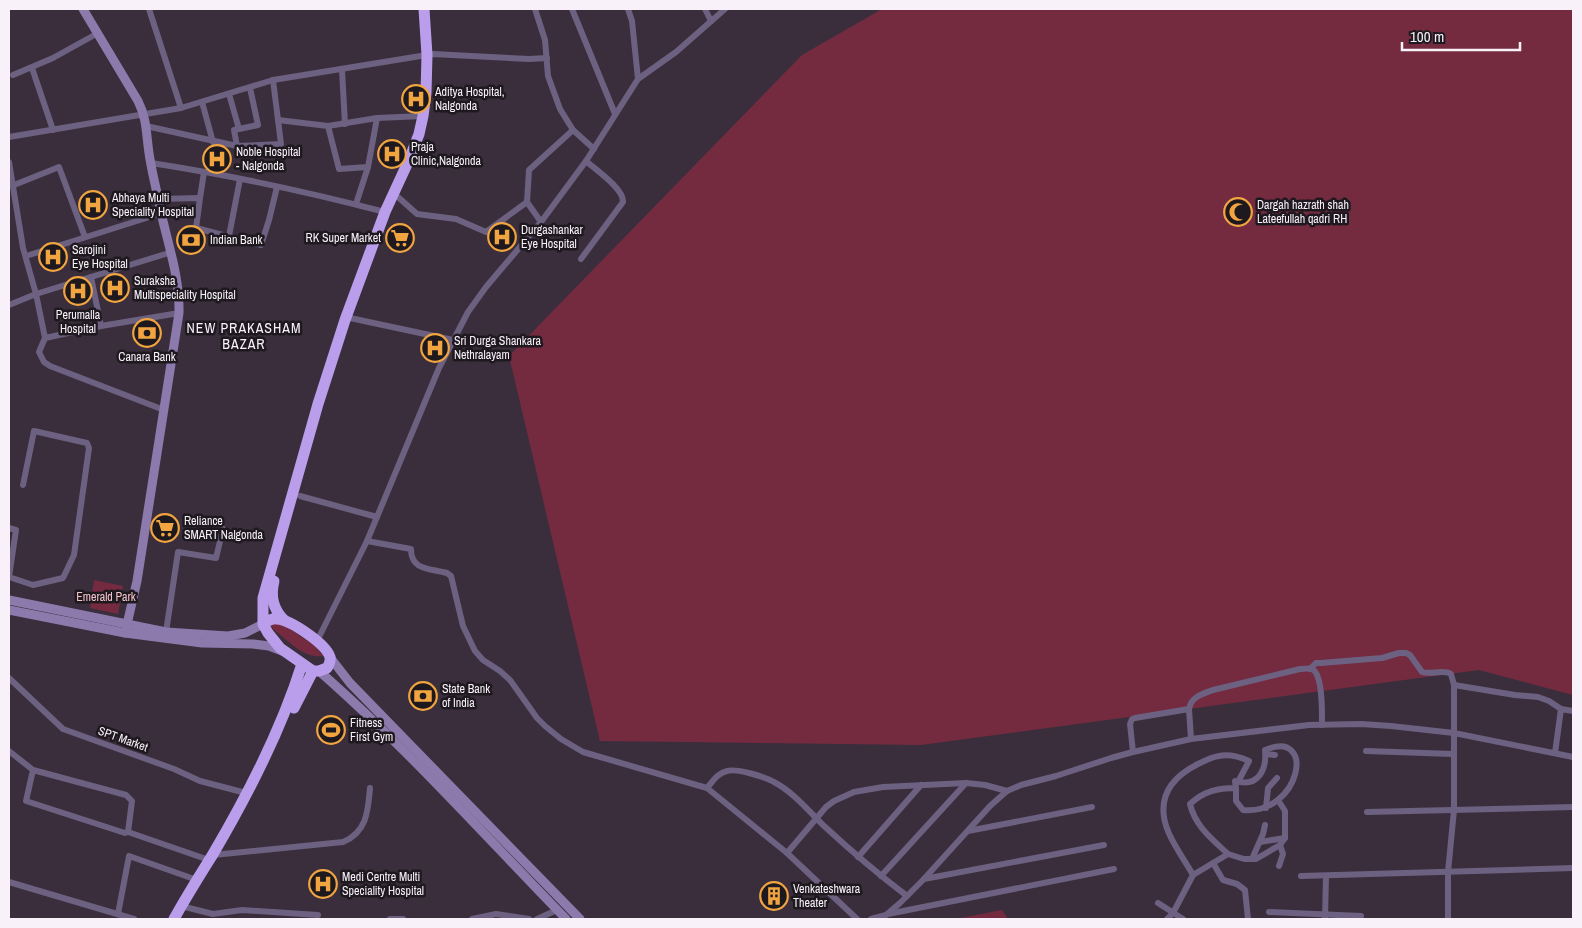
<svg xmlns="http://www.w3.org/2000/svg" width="1582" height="928" font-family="'Archivo Narrow',sans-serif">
  <rect width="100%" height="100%" fill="#3a2e3c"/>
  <g fill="#742b40">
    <path d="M882,9h691v686l-94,-25 -558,75 -321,-4 -91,-385 293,-301z"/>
    <path d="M94,580l29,6 -5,28 -28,-6z"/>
    <path d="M278,621l37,25 8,10c-19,3 -34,-15 -49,-26l-3,-4 1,-4z"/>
    <path d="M1002,910l6,9h-53z"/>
  </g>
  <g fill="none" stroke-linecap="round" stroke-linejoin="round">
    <g stroke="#6c6181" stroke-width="6">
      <path d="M149,9l32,99"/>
      <path d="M535,9l10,31 3,36 12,33 13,21 21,19"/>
      <path d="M572,9l43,105"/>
      <path d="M705,9l6,12"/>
      <path d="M32,68l21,62"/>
      <path d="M342,70l3,54"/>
      <path d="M13,75l40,-17 45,-25"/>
      <path d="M638,79l38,-27 49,-43"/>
      <path d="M229,94l10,35 -5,1 3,16"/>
      <path d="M202,102l11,40"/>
      <path d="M377,118l46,-2"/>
      <path d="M278,120l50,6 49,-8 -9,49 -29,2 -11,-43"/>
      <path d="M146,126l91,20 44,-2 -8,-64"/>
      <path d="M239,129l19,-4 -8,-37"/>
      <path d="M9,137l172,-29 92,-28 160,-26 96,5 18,-1"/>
      <path d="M9,162l14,86 13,46 9,44 56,-12 78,-13"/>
      <path d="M151,163c79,12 157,29 234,49"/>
      <path d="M9,185h5l45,-18 26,70"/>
      <path d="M398,197l19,17 39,5 30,13 41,-30 14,20"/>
      <path d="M200,198l4,-26"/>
      <path d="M158,199l42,-1 -4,30 65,17 8,-25 8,-33"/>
      <path d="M527,202l2,-32 44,-40"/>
      <path d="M356,204l12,-37"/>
      <path d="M229,236l11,-57"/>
      <path d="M26,256l136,-43"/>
      <path d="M581,259l42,-57c1,-13 -27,-32 -37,-41"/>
      <path d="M91,277l10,49"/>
      <path d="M9,305l27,-11 136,-42"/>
      <path d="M350,318l103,22"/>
      <path d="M45,338l-6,14 5,10 6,4 114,44"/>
      <path d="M300,496l77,21"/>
      <path d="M9,528l7,2 -7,47 24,8 30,-7 11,-23 15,-107 -2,-5 -53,-12 -11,54"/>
      <path d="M367,541l44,8c0,22 19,19 36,24l4,3 12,50 12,25 8,9 17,11 10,9 27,38 8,8 16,13 22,13 124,36 80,65 70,66"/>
      <path d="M166,632l12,-80 38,6 7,-29"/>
      <path d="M317,641l50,-100 72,-173 29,-56 18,-25 55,-65 45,-61 52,-82 -6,-58 -4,-12"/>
      <path d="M1310,669l6,-6h5l61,-5 17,-5h7l4,2 12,17c9,3 21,-3 29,2l3,11v125l-6,62v47"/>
      <path d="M9,678l54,51 111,40 26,12 46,12"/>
      <path d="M1454,685l61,10 23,2 11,4 12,8"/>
      <path d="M1189,709c2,-12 13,-15 24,-19l87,-21c4,0 9,-1 12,0 11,5 10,44 10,56"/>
      <path d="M9,751l24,19 93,25 6,6 -4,31 -3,1 -99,-32 7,-31"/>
      <path d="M1366,751l87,3"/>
      <path d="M1133,752l-3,-28 2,-5 3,-1 54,-9 2,30"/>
      <path d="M1555,753l6,-44 12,2"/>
      <path d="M1266,754l9,1"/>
      <path d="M707,788c6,-7 11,-15 20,-17 10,-3 38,6 47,11 19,10 34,28 49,43 27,25 55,49 84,71"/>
      <path d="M1266,808l2,-20 9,-10"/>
      <path d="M1367,812l206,-5"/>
      <path d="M968,831l124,-24"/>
      <path d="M128,832l81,28"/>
      <path d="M1260,842l25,-4"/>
      <path d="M787,853l39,-46 8,-6 20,-9 29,-5 83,-4 19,2 22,6"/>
      <path d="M1228,854l16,5h12l24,-14 5,-7v-27l-7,-11"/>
      <path d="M213,855l130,-13c24,-10 25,-31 27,-54"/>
      <path d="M858,857l63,-72"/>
      <path d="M1252,859l11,-25 2,-9"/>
      <path d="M1213,863l10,17 14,4 8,6 3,29"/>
      <path d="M1279,866l4,-12 -3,-9"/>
      <path d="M1193,875l35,-21c-16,-15 -33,-28 -38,-50 14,-13 28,-16 46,-16v13l7,9c58,5 74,-82 22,-60 2,20 -7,38 -30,31l1,7"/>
      <path d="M881,876l85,-93"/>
      <path d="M1301,876l272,-8"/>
      <path d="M924,879l180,-34"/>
      <path d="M9,882l125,37"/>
      <path d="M1158,903l25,16"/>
      <path d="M181,906l32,8 29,-4 76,5"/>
      <path d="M1269,912l92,4"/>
      <path d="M118,914l11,-58 68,24"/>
      <path d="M888,914l226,-45"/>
      <path d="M390,919h13"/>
      <path d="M472,919l24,-5 33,5"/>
      <path d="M537,919l20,-9"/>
      <path d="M871,919l15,-4 14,-12 24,-24 66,-73 17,-15 14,-6 35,-9 55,-18 22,-6 58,-13 118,-14 52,-1 30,2 63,7 119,24"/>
      <path d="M1167,919l6,-6 20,-38c-9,-16 -27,-40 -29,-58 -4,-26 12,-42 34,-53 6,-3 14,-7 21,-8 10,-2 21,1 30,5l-11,21"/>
      <path d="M1325,919l1,-43"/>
    </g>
    <g stroke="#8c7aad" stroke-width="9">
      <path d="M83,9l55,92c9,18 8,32 11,52 2,15 6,30 9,45 7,39 22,75 21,115l-42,268 -12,52"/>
      <path d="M9,600l157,32 62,4 17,-3 18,-9"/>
      <path d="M9,610l116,23 77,10 51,1 16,2 13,5"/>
      <path d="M329,656l21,27 230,236"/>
      <path d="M319,671c88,77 166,165 247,248"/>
    </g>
    <g stroke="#ba9eec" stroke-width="11">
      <path d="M274,581c-4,15 -1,28 10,39"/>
      <path d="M263,624c5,-3 9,-6 14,-5 14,1 49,25 53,38 1,5 -1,8 -3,11l-8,3h-6l-33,-23 -12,-15 -5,-9v-26l55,-194 27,-84 40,-108 24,-52 10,-26 4,-18 3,-23 1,-38 -3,-46"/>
      <path d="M294,708l19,-37"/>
      <path d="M174,919c12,-22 26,-44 39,-65 36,-61 68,-123 89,-190"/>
    </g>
  </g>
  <defs>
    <symbol id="hospital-ring" viewBox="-11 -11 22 22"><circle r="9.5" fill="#1e191f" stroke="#f1a540" stroke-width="1.5"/><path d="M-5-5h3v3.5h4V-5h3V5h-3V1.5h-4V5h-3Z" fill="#f1a540"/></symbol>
    <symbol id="mosque-ring" viewBox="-11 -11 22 22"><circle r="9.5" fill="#1e191f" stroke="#f1a540" stroke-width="1.5"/><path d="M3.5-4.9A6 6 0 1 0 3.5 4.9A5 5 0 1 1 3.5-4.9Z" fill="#f1a540"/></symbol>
    <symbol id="supermarket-ring" viewBox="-11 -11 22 22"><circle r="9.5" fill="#1e191f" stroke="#f1a540" stroke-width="1.5"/><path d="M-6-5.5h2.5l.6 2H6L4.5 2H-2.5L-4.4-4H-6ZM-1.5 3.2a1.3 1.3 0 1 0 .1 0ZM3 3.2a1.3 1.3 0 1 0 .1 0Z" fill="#f1a540"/></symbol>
    <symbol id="bank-ring" viewBox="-11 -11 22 22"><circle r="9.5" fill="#1e191f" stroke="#f1a540" stroke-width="1.5"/><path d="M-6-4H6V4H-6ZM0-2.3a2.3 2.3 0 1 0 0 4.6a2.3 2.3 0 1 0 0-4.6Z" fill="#f1a540"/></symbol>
    <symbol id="stadium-ring" viewBox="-11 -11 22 22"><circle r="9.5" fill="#1e191f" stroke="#f1a540" stroke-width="1.5"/><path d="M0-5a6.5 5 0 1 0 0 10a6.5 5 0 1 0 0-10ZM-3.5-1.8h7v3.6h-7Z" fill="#f1a540"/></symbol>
    <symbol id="building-ring" viewBox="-11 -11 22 22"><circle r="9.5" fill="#1e191f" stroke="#f1a540" stroke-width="1.5"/><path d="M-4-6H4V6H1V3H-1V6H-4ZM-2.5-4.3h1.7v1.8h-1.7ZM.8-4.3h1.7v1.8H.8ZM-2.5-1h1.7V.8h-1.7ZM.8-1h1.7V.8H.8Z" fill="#f1a540"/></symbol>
  </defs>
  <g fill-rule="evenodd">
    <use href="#hospital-ring" x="400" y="83" width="32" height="32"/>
    <use href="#hospital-ring" x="376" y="138" width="32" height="32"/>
    <use href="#hospital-ring" x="201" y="143" width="32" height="32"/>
    <use href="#hospital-ring" x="77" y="189" width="32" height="32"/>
    <use href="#mosque-ring" x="1222" y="196" width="32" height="32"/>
    <use href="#hospital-ring" x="486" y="221" width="32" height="32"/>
    <use href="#supermarket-ring" x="384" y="222" width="32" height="32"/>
    <use href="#bank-ring" x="175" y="224" width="32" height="32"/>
    <use href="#hospital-ring" x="37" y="241" width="32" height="32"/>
    <use href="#hospital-ring" x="99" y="272" width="32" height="32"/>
    <use href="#hospital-ring" x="62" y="275" width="32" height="32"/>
    <use href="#bank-ring" x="131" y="317" width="32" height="32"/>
    <use href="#hospital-ring" x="419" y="332" width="32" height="32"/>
    <use href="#supermarket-ring" x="149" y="512" width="32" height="32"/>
    <use href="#bank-ring" x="407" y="680" width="32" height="32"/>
    <use href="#stadium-ring" x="315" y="714" width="32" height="32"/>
    <use href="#hospital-ring" x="307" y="868" width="32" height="32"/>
    <use href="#building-ring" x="758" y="880" width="32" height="32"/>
  </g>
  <g text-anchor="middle" stroke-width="5" stroke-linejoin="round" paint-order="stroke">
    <g font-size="12" fill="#f9f1fa" stroke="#1e191f" text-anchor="start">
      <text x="435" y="96">Aditya Hospital,<tspan x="435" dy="14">Nalgonda</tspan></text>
      <text x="411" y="151">Praja<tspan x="411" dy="14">Clinic,Nalgonda</tspan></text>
      <text x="236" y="156">Noble Hospital<tspan x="236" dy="14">- Nalgonda</tspan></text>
      <text x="112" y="202">Abhaya Multi<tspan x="112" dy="14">Speciality Hospital</tspan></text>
      <text x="1257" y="209">Dargah hazrath shah<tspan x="1257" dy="14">Lateefullah qadri RH</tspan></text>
      <text x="521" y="234">Durgashankar<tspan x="521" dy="14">Eye Hospital</tspan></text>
      <text x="381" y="242" text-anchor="end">RK Super Market</text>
      <text x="210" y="244">Indian Bank</text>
      <text x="72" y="254">Sarojini<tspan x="72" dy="14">Eye Hospital</tspan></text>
      <text x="134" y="285">Suraksha<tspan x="134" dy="14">Multispeciality Hospital</tspan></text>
      <text x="78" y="319" text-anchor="middle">Perumalla<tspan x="78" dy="14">Hospital</tspan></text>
      <text x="454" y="345">Sri Durga Shankara<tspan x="454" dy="14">Nethralayam</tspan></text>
      <text x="147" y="361" text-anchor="middle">Canara Bank</text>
      <text x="184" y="525">Reliance<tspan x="184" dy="14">SMART Nalgonda</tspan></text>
      <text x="442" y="693">State Bank<tspan x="442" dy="14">of India</tspan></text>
      <text x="350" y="727">Fitness<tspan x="350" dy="14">First Gym</tspan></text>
      <text x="342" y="881">Medi Centre Multi<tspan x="342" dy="14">Speciality Hospital</tspan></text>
      <text x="793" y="893">Venkateshwara<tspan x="793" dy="14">Theater</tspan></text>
    </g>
    <g font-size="12" fill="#f5c3cd" stroke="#1e191f">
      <text x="106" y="601">Emerald Park</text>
    </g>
    <g font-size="12" fill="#f9f1fa" stroke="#1e191f">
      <text transform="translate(123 739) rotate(20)" y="4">SPT Market</text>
    </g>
    <g font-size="14" letter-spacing="1" fill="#f9f1fa" stroke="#1e191f">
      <text x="244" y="333">NEW PRAKASHAM<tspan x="244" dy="16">BAZAR</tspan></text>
    </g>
  </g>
  <rect width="1582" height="928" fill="none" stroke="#f9f1fa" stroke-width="20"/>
  <path d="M1402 42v8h118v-8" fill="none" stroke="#f9f1fa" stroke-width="2.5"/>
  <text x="1410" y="42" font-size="15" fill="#f9f1fa" stroke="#1e191f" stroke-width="4" paint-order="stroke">100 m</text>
</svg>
